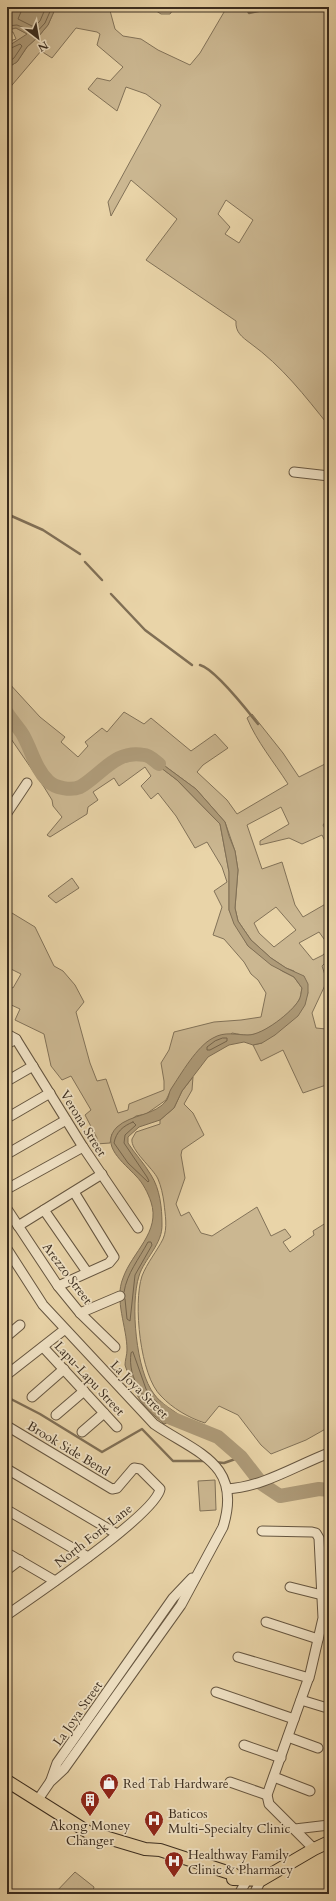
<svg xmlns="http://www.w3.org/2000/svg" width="336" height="1901" font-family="Cardo,serif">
  <rect width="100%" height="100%" fill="#e9d4a8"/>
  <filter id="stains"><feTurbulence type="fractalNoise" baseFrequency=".005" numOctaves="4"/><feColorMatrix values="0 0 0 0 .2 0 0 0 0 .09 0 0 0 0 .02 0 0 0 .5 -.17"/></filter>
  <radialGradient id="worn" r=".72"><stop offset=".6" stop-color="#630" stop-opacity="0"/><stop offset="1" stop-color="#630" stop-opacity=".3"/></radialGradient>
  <g fill="#cbb791" stroke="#827258" fill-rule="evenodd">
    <path d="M56,7h53l6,22 8,7 18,3 17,11 32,15 10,-12 27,-46h102v419c-24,-30 -47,-60 -79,-83 -8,-6 -15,-11 -14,-22l-90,-61 31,-41 -46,-39 -20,36 -3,-14 53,-97 -15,-11 -20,-7 -9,24 -29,-22 9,-11 13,3 13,-14 -26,-22 3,-11 -3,-2 -21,-4 -24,30 -11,-7 -34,40v-23l10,-6 10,-15 11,-10 10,-12zM226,200l27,20 -14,23 -14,-9 5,-7 -12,-13z"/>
    <path d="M150,7h25l-5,7h-9z"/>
    <path d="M16,28l12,6 -21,13v-5l9,-3 -3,-7h-6v-2z"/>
    <path d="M7,681l33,36 25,20 -4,5 17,15 10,-11 -3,-4 17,-14 5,4 17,-20 20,12 7,-6 40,33 24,-17 13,14 -25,17 -6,7 30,28 10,14 51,-30c-14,-22 -31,-42 -41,-66l5,-4 31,39 16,24 30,-15v55l-6,8 6,11v13l-7,-14 -20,9 -13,-6 -29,7v-4l29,-17 -8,-17 -34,18 15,44 20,-7 13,43 8,12 26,-15v44l-10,-14 -20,11 14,17 10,-5 6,-7v11l-7,7 5,15 -15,32 4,15 10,1 3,-7v62l-26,9 -20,-43 -22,11 -8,-16 9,-2 46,-50 -14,-22 -8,-3 -15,-10 -20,-18 -13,-19 -3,-13 3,-38 -3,-19 -10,-29 -29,-33 -42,-31 -8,-2 31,24 43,44 9,48v38l19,36 34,25 12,6 8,11c-1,4 -1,9 -3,12 -8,14 -32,32 -48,35 -5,1 -13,-1 -19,-2l-52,45 -9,12 -5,10 -20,14 -10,2 -24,18 -2,9 -14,1 1,-6 -12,-23 6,-5 -20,-34 -9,4 -11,-14 -7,-32 -29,-14 5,-11 -13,-6v-18l6,3 8,-14 -14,-7v-57l28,17 19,39 9,5 12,14 9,17 -8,10 14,51 7,18 9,-2 12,34 10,-3 1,-6 35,-14v-9l-3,-18 8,-13 5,-18 40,-10 27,-2 20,-3 5,-24 -8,-13 -7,-6 -7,-12 -20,-23 -11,-4 9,-28 -8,-16 13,-9 -5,-15 -15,-25 -12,6 -19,-32 -18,-23 -7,6 -10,-13 10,-10 -6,-9 -26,19 -5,-8 -21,14 5,8 -10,7 -1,7 -37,23 -3,-2 15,-18 -9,-11 -1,-6 -8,-13 -37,-54zM276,907l20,23 -22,17 -15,-14 -5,-10z"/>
    <path d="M72,878l7,10 -23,15 -8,-7z"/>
    <path d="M193,1077l-1,13 -8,14 9,9 11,22 -22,15 -1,5 4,23 -9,26 5,12 8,-4 12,21 11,3 45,-29 14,29 14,-7 6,8 -8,5 7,10 24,-17 -1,-4 16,-10v206l-23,13 -35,14 -10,-9 -23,-30 -19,-9 -14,17c-16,-5 -33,-15 -44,-27 -21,-20 -28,-93 -19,-120 5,-13 15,-25 21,-37 5,-11 2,-25 1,-36 -1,-8 -3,-17 -6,-24 -5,-11 -28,-29 -26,-40l4,-7 24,-8v-4l14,-12 8,-17z"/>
    <path d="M215,1480l1,30 -16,1 -2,-30z"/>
    <path d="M75,1872l19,15 -2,7h-38z"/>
  </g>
  <g fill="#ae9b79" stroke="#806f55">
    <path d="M16,7h40l-8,18 -10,12 -11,10 -10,15 -10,6v-21l20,-13 -11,-6 -9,2v-15z"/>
    <path d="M144,755l10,3 42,31 29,33 4,14 6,15 3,19 -3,38 3,13 13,19 20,18 15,10 18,8 4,8v9l-3,12 -7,11 -23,19 -13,8 -9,2 -9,-3 -15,3 -21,12 -26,34 -8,17 -14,12 -21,7 -11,10v6c7,11 16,20 23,32 9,14 11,33 11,49 1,20 -18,35 -23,52 -9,28 -3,95 15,118 7,10 19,16 28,23l-18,7c-10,-9 -22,-18 -28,-31 -2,-5 -10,-24 -11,-28 0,-5 2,-10 2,-15 0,-23 -13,-50 -4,-72 9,-26 38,-46 28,-76 -3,-9 -8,-19 -15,-26 -12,-13 -37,-31 -19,-49 14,-13 38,-11 50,-27 2,-4 2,-8 4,-11 10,-15 26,-43 42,-51 12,-7 23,-3 35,-3 15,0 44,-23 51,-35 2,-3 2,-8 3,-12l-8,-11 -23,-12 -23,-19 -14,-22 -5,-14v-38l-9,-48 -43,-44z"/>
  </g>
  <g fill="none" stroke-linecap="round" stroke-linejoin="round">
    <g stroke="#74644c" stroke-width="1">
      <path d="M23,7l-5,12 16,8 6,-6 6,-14"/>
      <path d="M7,26l10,-1 12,5 2,5 2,1 12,-13 7,-16"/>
      <path d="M7,50l13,-6 2,2 -8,12 -7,5"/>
      <path d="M223,1038h4v3l-17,9h-3v-3l8,-6z"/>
      <path d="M133,1122l3,3 -11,10 -1,8 23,34 2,4 -1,1 -20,-19 -14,-20c2,-11 9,-17 19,-21z"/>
      <path d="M124,1292c3,-19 15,-33 24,-50h3l1,3 -17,30 -5,46 -3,-2 -2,-20"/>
      <path d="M133,1352l13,37 6,9 19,16 -1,3 -6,1c-18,-16 -37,-39 -33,-65z"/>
    </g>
    <g stroke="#806f55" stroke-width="2.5">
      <path d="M246,7l3,6 27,-6"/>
      <path d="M7,514l36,16 37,24"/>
      <path d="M85,562l17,18"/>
      <path d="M111,594l34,36 47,35"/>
      <path d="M200,665c15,4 47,45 58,59"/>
      <path d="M7,1397l33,17 62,38 40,-23 31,32h32"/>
      <path d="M214,1462l10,1 17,-6"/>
    </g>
    <g stroke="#ae9b79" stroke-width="14">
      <path d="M7,713c5,8 12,15 16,22 9,16 12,33 25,46 7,7 23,10 32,6 21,-12 36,-38 64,-32 5,0 11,6 15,9"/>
      <path d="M159,1409l12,9 47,19 23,20 21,27 18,12 39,-7 10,1"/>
    </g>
    <defs>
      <g id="minor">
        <path d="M294,472l35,4"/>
        <path d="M7,813l20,-30"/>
        <path d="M7,1034l9,5 67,108 55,81"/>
        <path d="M7,1044l9,-5"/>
        <path d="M7,1081l26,-15"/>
        <path d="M7,1118l43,-25"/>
        <path d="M7,1154l59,-34"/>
        <path d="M7,1189l76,-42"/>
        <path d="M7,1209l51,77 22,27 35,34"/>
        <path d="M44,1210l43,62"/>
        <path d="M18,1226l84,-52"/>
        <path d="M7,1249l36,56 111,119c42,29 89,39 69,103l-42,78 -117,164 -14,13 -13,19"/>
        <path d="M58,1286l51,-23 5,-6 -40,-65"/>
        <path d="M80,1313l40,-17"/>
        <path d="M7,1336l13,-11"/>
        <path d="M43,1347l74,80"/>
        <path d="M7,1373h2l55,-43"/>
        <path d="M32,1397l32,-28"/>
        <path d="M56,1415l28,-24"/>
        <path d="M7,1426l105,63 5,-1 17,-20 6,1 20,20c-4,25 -126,107 -153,126"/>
        <path d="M82,1432l22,-19"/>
        <path d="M7,1469l110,65"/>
        <path d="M227,1489c36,-2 68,-23 102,-36"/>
        <path d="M7,1510l81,47"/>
        <path d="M262,1531l50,1 4,1 3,5 4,80 -13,56 -43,121 2,9 45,45"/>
        <path d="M7,1553l48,28"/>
        <path d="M7,1570l13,-10"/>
        <path d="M290,1587l32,8"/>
        <path d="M266,1622l52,17"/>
        <path d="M238,1657l71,21"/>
        <path d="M216,1692l78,27"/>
        <path d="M301,1700l23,7"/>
        <path d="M288,1737l30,11"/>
        <path d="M244,1745l37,13"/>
        <path d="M274,1777l36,14"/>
        <path d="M51,1780l6,-17 116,-165 19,-20"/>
        <path d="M230,1782l37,13"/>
        <path d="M295,1829l34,-4"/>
        <path d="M239,1894l8,-14"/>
        <path d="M254,1894l7,-14"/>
      </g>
      <g id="major">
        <path d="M7,1781l81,51 57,17 15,1 73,24 7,5"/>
        <path d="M233,1879l28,1 53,-31 15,-7"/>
      </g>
    </defs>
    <use href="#minor" stroke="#665640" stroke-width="11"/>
    <use href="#major" stroke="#3a2c1e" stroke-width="14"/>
    <use href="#minor" stroke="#f1e3c6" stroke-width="9"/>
    <use href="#major" stroke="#e9d4a8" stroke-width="12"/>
  </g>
  <defs>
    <symbol id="shop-pin" viewBox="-11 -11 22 30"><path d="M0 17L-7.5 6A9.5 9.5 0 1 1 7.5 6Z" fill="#8f2418" stroke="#f1e3c6"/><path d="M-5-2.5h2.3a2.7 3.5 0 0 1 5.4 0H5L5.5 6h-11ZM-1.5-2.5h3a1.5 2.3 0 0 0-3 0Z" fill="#fff"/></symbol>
    <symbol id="building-pin" viewBox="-11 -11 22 30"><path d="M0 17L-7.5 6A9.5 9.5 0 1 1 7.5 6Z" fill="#8f2418" stroke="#f1e3c6"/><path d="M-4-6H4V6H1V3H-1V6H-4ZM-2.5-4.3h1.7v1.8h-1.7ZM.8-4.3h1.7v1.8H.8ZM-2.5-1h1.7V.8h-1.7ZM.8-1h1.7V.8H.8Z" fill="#fff"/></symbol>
    <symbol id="hospital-pin" viewBox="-11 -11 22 30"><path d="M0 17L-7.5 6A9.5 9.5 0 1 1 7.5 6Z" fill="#8f2418" stroke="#f1e3c6"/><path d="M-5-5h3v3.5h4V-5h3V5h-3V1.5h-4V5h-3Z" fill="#fff"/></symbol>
  </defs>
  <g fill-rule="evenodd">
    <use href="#shop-pin" x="98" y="1772" width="22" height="30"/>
    <use href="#building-pin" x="79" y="1789" width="22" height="30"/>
    <use href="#hospital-pin" x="143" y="1809" width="22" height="30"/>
    <use href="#hospital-pin" x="163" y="1850" width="22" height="30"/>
  </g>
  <g text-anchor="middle" stroke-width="3.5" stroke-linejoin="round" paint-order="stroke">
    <g font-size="13" fill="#3a2c1e" stroke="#f1e3c6">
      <text transform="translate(84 1123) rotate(58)" y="5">Verona Street</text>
      <text transform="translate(68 1273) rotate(53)" y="5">Arezzo Street</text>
      <text transform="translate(90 1378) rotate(47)" y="5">Lapu-Lapu Street</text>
      <text transform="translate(140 1389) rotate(45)" y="5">La Joya Street</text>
      <text transform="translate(69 1448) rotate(31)" y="5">Brook Side Bend</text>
      <text transform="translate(93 1535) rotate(-38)" y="5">North Fork Lane</text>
      <text transform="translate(77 1713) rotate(-55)" y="5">La Joya Street</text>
    </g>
    <g font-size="13" fill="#3a2c1e" stroke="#f1e3c6" text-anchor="start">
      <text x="123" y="1788">Red Tab Hardware</text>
      <text x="168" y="1818">Baticos<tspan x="168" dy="15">Multi-Specialty Clinic</tspan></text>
      <text x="90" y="1830" text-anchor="middle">Akong Money<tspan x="90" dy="15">Changer</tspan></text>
      <text x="188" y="1859">Healthway Family<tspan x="188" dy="15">Clinic &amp; Pharmacy</tspan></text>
    </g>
  </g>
  <rect width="336" height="1901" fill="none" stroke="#e9d4a8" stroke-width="24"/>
  <rect x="8" y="8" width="320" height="1885" fill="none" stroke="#3a2c1e" stroke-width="2"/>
  <rect x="12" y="12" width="312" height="1877" fill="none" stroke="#3a2c1e"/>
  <g transform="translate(38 38) rotate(149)" stroke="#f1e3c6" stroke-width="3" paint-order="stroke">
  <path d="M0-3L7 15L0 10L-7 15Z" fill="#3a2c1e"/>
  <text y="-6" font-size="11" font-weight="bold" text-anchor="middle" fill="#3a2c1e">N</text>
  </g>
  <rect width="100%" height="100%" filter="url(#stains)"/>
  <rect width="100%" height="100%" fill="url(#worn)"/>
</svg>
